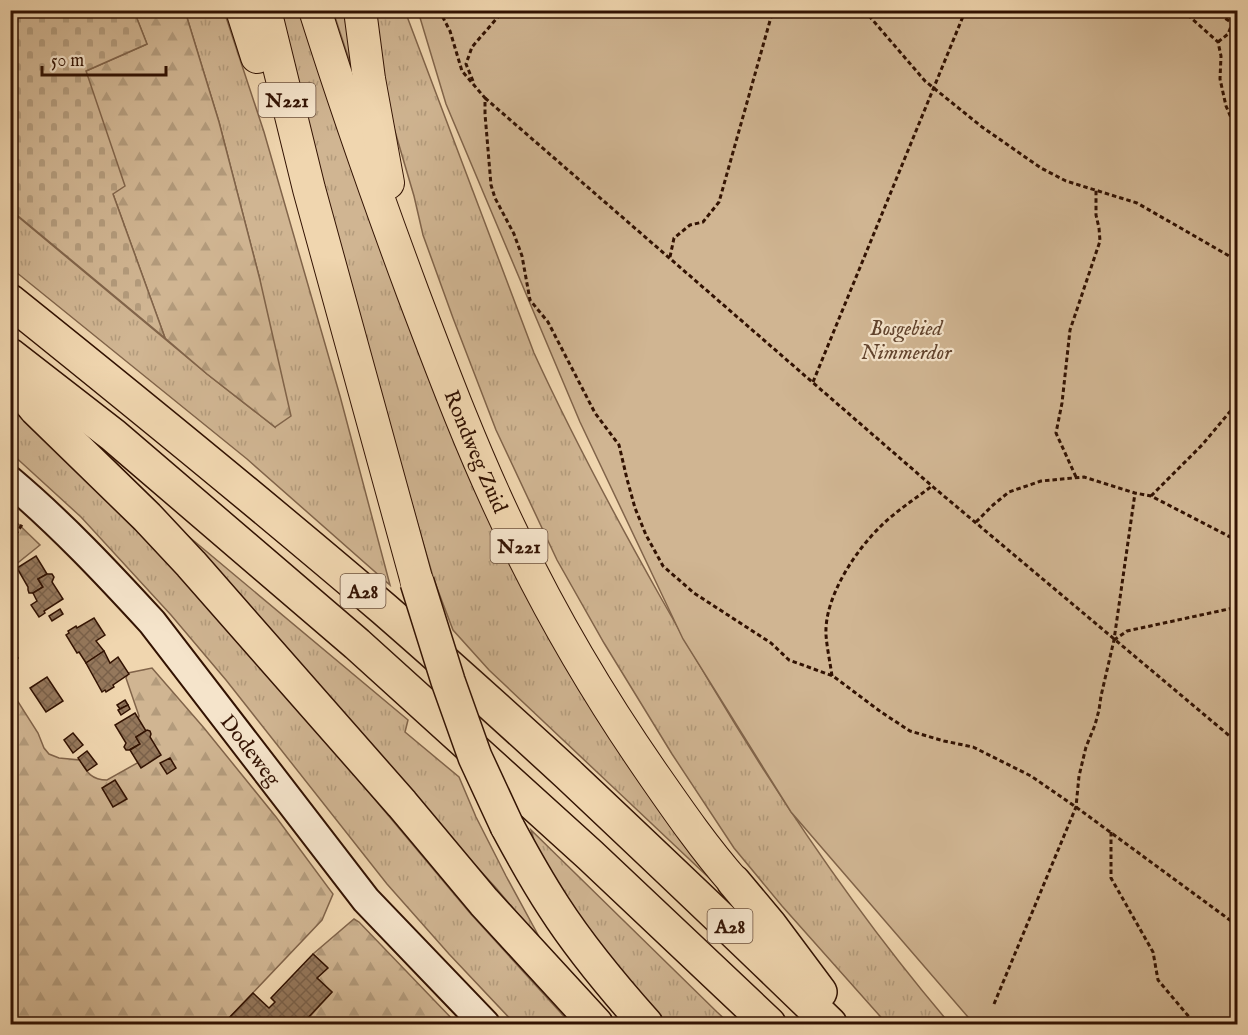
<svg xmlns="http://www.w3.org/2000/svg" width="1248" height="1035" font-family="'IM FELL English',serif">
  <defs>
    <pattern id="grass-tufts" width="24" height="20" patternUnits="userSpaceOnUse" patternTransform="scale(1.5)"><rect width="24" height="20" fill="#d0b592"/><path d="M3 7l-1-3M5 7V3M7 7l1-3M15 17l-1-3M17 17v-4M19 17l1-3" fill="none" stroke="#b39b7c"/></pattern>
    <pattern id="forest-firs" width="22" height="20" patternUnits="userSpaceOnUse" patternTransform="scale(1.5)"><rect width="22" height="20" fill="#d0b592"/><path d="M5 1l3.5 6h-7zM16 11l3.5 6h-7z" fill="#b39b7c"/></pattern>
    <pattern id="cemetery-stones" width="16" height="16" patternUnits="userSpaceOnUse" patternTransform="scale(1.5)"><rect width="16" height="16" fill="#d0b592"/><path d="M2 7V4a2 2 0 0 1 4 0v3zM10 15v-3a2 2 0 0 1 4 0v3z" fill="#b39b7c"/></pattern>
    <pattern id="building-cross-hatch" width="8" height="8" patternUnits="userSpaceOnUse" patternTransform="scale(1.5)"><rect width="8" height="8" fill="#95785c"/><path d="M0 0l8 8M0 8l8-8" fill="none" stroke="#7a614a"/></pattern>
  </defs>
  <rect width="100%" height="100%" fill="#f0d6af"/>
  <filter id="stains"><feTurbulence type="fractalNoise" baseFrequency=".00333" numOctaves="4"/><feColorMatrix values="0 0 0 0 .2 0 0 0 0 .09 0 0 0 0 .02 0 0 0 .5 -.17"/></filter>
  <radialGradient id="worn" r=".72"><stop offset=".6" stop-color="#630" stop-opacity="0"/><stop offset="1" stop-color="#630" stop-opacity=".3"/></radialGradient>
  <g fill="url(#grass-tufts)" stroke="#81644a" stroke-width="1.5">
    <path d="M185,11h39l40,121 76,264 50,189 -143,-126 -236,-191 -1,-58 197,164 68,53 -15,-147 -41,-158z"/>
    <path d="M281,11h21l115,327 307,554 -235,-222 -36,-40 -19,-50 -60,-206 -75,-284z"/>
    <path d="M333,11h17l10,82z"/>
    <path d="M369,11h36l129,342c38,83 82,165 127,245 84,150 178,296 289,426h-63l-105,-118 -48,-58 -62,-94 -68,-111 -47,-83 -61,-130 -43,-112 -30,-83 -9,-39 -35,-119z"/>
    <path d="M10,407l73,69 60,60 116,125 211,252 101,111h-56l-66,-70 -62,-70 -161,-204 -55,-65 -90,-98 -70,-64z"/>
    <path d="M127,485l281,235 -3,12 54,45 17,40 30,59 37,68 -47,-56 -79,-87z"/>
    <path d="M531,830l186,182 13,12h-65l-68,-76 -58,-90z"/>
  </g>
  <g fill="url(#forest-firs)" stroke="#81644a" stroke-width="1.5">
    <path d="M134,11h51l34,111 41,158 31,136 -16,11 -68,-53 -42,-36 -52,-144 -27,-123 61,-27z"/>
    <path d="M10,516l30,29 -26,21 -3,6z"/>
    <path d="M152,668l52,60 72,89 57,77 -11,26 -94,99 4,5h-221l-1,-335 28,44 6,15 5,6 10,4 21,2c7,13 12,20 27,20l48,-27 -18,-30 2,-7 -13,-38 2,-5z"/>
    <path d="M354,919l5,3 98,102h-154l29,-32 -15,-14 10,-11 -14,-13z"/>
  </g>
  <path fill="url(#cemetery-stones)" stroke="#81644a" stroke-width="1.5" d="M11,10l123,1 13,33 -61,27 39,115 -12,8 52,144 -154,-128z"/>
  <path fill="#d0b592" stroke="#81644a" stroke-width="1.5" d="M418,11h819v1013h-263l-183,-212 -108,-173 -103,-217 -134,-318z"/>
  <g fill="url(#building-cross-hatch)" stroke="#321202" stroke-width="1.5">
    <path d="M10,556l6,8 -6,4z"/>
    <path d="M36,556l11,18 -9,5 5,8 -10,6h-4l-1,-3v-3l-11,-19z"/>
    <path d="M47,574h5l2,3 -2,5 11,17 -19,12 1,2 -6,4 -8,-12 6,-4 -4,-8 10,-6 -5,-8z"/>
    <path d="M60,609l3,5 -11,7 -3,-5z"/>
    <path d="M94,618l11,17 -9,6 8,10 -18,12 -7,-11 -2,1 -11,-18 3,-2 -1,-2 8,-5 1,2z"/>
    <path d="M12,649l6,9 -8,4v-12z"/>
    <path d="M104,651l6,12 8,-6 11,17 -16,11 1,2 -8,5 -1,-2 -3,2 -16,-29z"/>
    <path d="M47,677l16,24 -17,11 -16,-24z"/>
    <path d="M125,700l3,5 -8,4 -3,-4z"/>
    <path d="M128,705l2,4 -9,6 -3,-5z"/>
    <path d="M135,713l11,18 -10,6 4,7 -11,6h-3l-2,-3 2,-4 -11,-18z"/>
    <path d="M147,730l3,1 1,3 -1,3 11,18 -20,13 -11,-18 10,-6 -4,-7z"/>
    <path d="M73,733l10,12 -10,8 -9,-13z"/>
    <path d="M87,751l10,13 -10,7 -9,-13z"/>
    <path d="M170,758l6,10 -9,6 -7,-11z"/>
    <path d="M115,780l12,19 -14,8 -11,-19z"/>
    <path d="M313,954l15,14 -11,10 15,14 -27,29 -4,-3 -6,6h-63l-5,-4 26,-27 16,15 6,-6 -4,-4z"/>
  </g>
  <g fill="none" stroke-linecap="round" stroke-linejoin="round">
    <defs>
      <g id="secondary">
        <path id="s1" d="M10,481c51,43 97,92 142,141l214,278 119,124"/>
      </g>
      <g id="primary">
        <path d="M242,10l15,47"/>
        <path d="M265,10l44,179 108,393"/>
        <path id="s2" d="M315,10c30,95 63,189 98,283 31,82 62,164 101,244 40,83 88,164 141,240 25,36 50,72 79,105"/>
        <path d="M360,10l9,69 19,104"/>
      </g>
      <g id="highway">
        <path d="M10,301c126,101 251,203 374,308 62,54 123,109 184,165 88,83 176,166 262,250"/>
        <path d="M10,355l103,80 244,209 233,211 179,169"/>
        <path d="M10,377l26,32 111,108 44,47 211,240 82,98 112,122"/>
        <path d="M507,826c15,28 30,55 47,81 27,42 59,80 92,117"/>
        <path d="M734,882l36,43 50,67"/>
      </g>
    </defs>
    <use href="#secondary" stroke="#321202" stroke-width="32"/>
    <use href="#primary" stroke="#321202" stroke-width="34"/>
    <use href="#highway" stroke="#321202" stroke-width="36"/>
    <g stroke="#321202" stroke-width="3" stroke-dasharray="4.5 3" stroke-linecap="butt">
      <path d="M439,10l11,21 12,40 23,27v16l6,71 4,13 19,36 8,22 8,44 18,22 47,91 24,32 8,34 8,29 11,27 17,31 31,27 77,50 18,17 44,16 48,36 29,19 34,10 29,6 58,29 45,31 162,119"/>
      <path d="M864,10l61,71 57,46 59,41 25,13 71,22 101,58"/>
      <path d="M982,10h5"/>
      <path d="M1182,10l36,32 3,14 -1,23 6,27 12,28"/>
      <path d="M1213,10l25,17"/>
      <path d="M1218,42l10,-8 4,-10"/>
      <path d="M473,81l-7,-17 6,-17 32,-37"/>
      <path d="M485,98l447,388 306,257"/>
      <path d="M670,257l4,-19 16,-13 13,-3 16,-20 54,-192"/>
      <path d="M813,382l151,-368v-4"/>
      <path d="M1076,477l-20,-44 6,-30 8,-73 30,-89 -1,-13 -3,-13v-25"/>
      <path d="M1151,496l51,-51 36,-43"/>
      <path d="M976,522l17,-17 16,-13 32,-11 43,-4 51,16 16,3 87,45"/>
      <path d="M10,540l4,-3 9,-14"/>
      <path d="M1114,640l13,-9 111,-24"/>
      <path d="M832,676c-2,-14 -5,-28 -6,-41 -2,-37 29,-84 55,-109 15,-15 34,-27 51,-40"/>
      <path d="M1111,832v46l42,74 5,28 37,44"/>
      <path d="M994,1004l82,-197 3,-31 7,-29 9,-22 4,-15 2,-14 13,-56 21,-147"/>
    </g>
    <use href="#secondary" stroke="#f5e4cb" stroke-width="28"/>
    <use href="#primary" stroke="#f0d6af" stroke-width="32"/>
    <use href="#highway" stroke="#f0d6af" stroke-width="33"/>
    <defs>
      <path id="highway-bridge" d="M417,582l31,99 27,76 32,69"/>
    </defs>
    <use href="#highway-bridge" stroke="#321202" stroke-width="36" stroke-linecap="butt"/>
    <use href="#highway-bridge" stroke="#f0d6af" stroke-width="33"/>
  </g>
  <g text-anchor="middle" stroke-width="4.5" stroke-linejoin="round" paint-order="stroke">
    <g fill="#f5e4cb" stroke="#6c513e" stroke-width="1.5">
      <rect x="258.5" y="83" width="57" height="34" rx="4.5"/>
      <rect x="490.5" y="529" width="57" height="34" rx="4.5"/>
      <rect x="340.5" y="574" width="45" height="34" rx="4.5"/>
      <rect x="707.5" y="909" width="45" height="34" rx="4.5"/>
    </g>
    <g font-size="20" font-weight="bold" fill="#321202">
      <text x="287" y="107">N221</text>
      <text x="519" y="553">N221</text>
      <text x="363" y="598">A28</text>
      <text x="730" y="933">A28</text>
    </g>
    <g font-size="21" font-style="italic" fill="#61432d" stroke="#f5e4cb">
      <text x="906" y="335">Bosgebied<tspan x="906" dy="24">Nimmerdor</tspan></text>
    </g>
    <g font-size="21" fill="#321202" stroke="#f5e4cb">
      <text dy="7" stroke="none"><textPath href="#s2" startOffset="470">Rondweg Zuid</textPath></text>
      <text dy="7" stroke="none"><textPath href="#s1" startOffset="362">Dodeweg</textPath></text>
    </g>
  </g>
  <rect width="1248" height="1035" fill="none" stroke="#f0d6af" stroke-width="36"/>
  <rect x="12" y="12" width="1224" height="1011" fill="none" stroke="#321202" stroke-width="3"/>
  <rect x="18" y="18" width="1212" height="999" fill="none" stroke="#321202" stroke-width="1.5"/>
  <path d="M42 66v9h124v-9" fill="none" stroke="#321202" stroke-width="3"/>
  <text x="51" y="66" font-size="18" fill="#321202" stroke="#f5e4cb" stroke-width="4.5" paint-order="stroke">50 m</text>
  <rect width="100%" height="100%" filter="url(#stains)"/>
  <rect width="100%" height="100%" fill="url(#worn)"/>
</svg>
